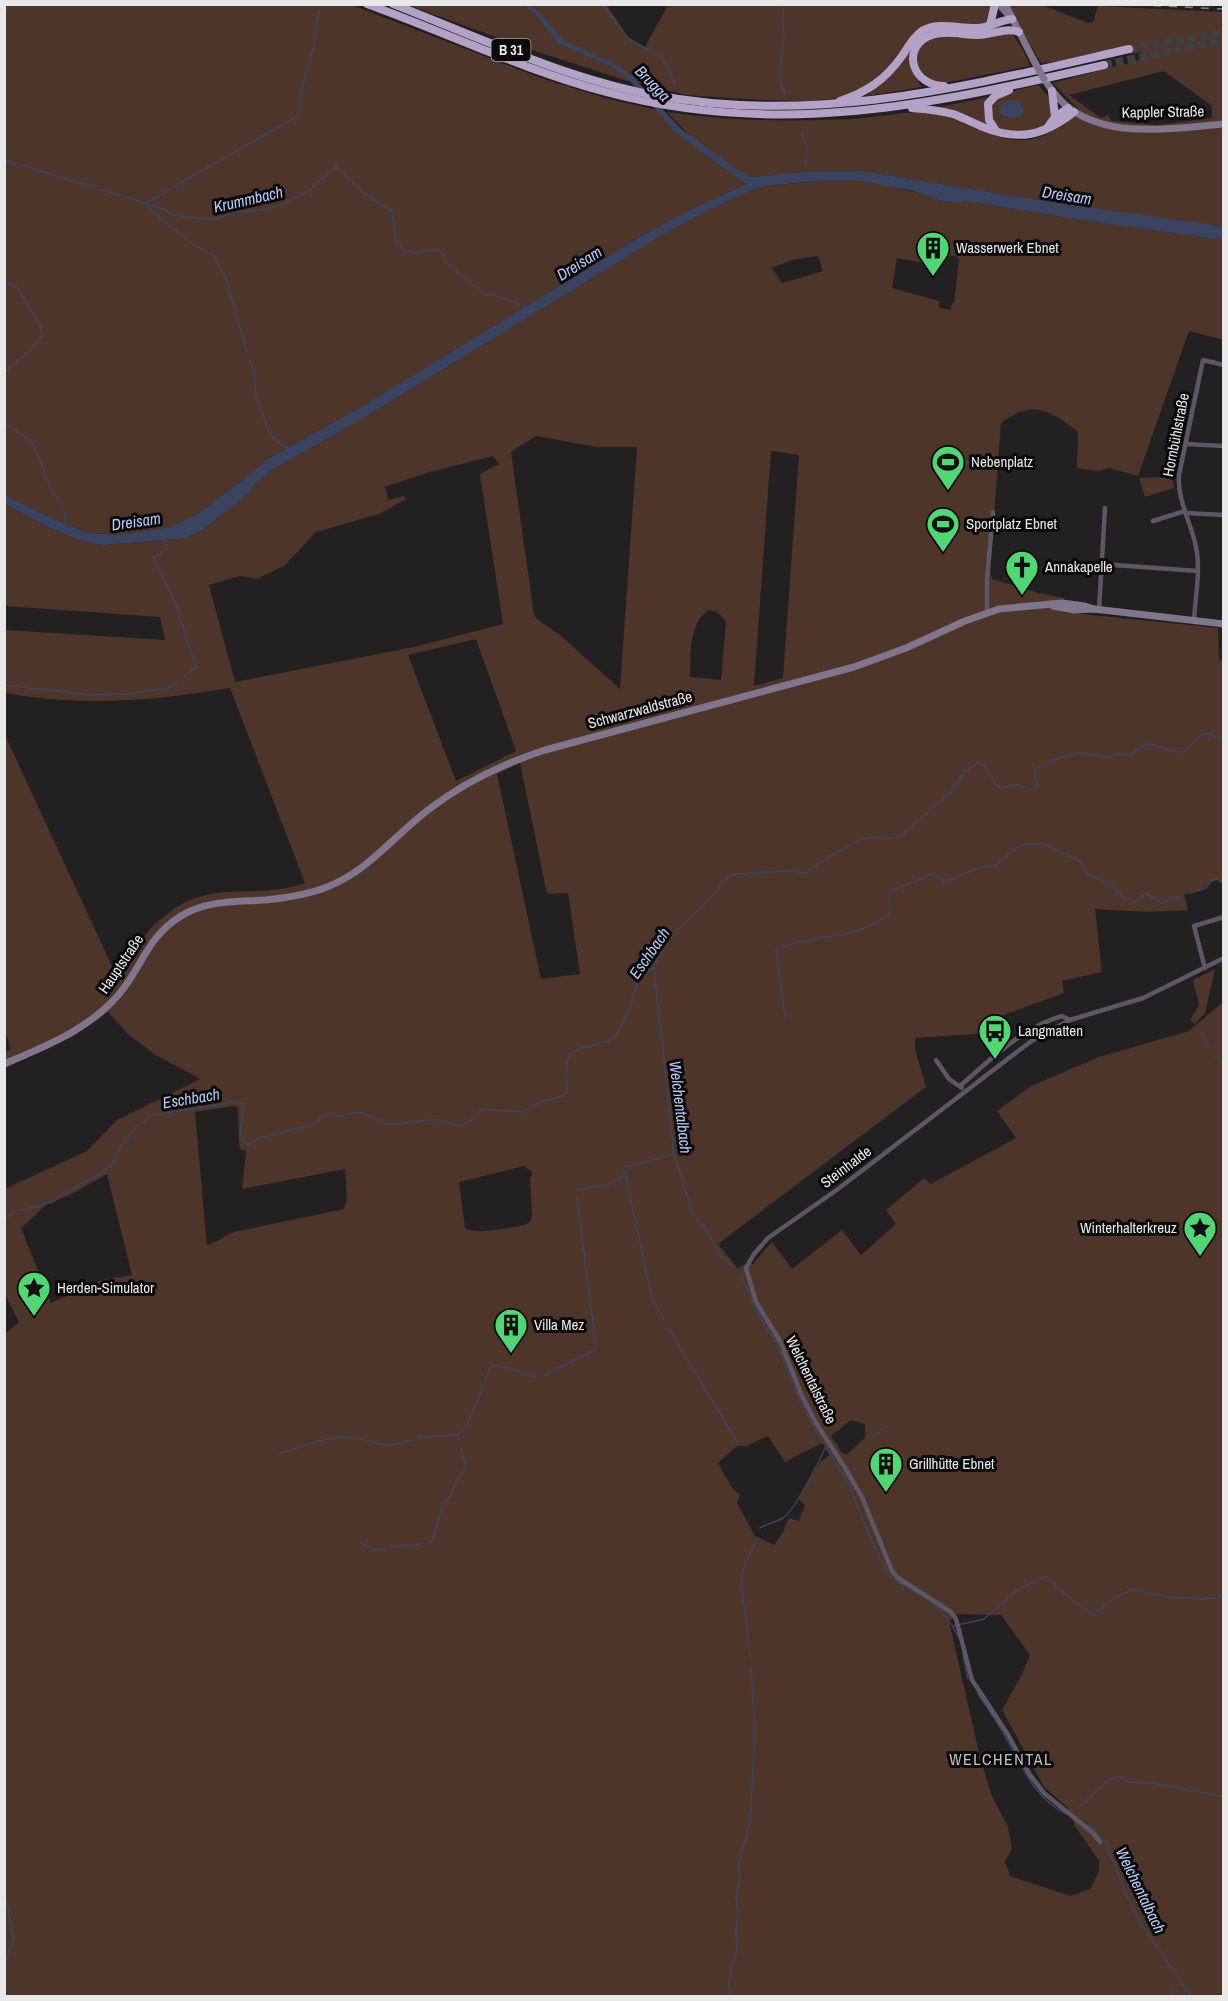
<svg xmlns="http://www.w3.org/2000/svg" width="1228" height="2001" font-family="'Archivo Narrow',sans-serif">
  <rect width="100%" height="100%" fill="#222021"/>
  <g fill="#4d352a" fill-rule="evenodd">
    <path d="M992,4l-6,19 -5,3 -44,-2 -66,61 -31,13 -35,3 -44,-1 -74,-5 -63,-15 -104,-34 -112,-41h199l21,32 17,10 23,-42z"/>
    <path d="M4,5h348l189,73 64,20 52,12 20,23 69,51 -52,24 -51,27 -289,176 -88,49 -18,16 -52,39 -25,13 -50,7 -33,-2 -41,-17 -42,-21z"/>
    <path d="M1007,5h35l46,18 5,-1 5,-16 125,6v215l-191,-28 -169,-28 -59,1 -52,5 -8,-3 -52,-36 -25,-26c61,9 122,10 183,7 24,-1 49,-7 73,-7 36,0 65,30 101,28 22,-1 38,-16 56,-29l-27,-28 90,-24 -2,-7 -11,2 -2,-9 -57,15 -30,3zM1164,71l48,35v12l-54,7 -46,-4 -4,-6 -7,3 -32,-23z"/>
    <path d="M1005,22v2c-5,3 -11,6 -18,7 -24,4 -60,-13 -74,16 -7,16 1,27 9,40l-56,9 26,-22 22,-32 11,-10 14,-4 43,2z"/>
    <path d="M1012,33l11,17 7,16 -86,17c-29,-4 -39,-36 -8,-46 17,-5 56,-3 76,-4z"/>
    <path d="M1039,85c3,5 9,10 11,16 1,2 1,6 1,9 0,26 -38,24 -54,17 -3,-5 -7,-12 -7,-18 1,-16 37,-21 49,-24z"/>
    <path d="M989,97l-4,28 -46,-18z"/>
    <path d="M829,180l31,1 25,4 37,9 23,8 10,1 11,-2 116,19 141,20v100l-34,-9 -51,145 -29,-8 -11,3 -21,-3 1,-36c-28,-22 -46,-33 -77,-9l-11,147 2,9 47,14 25,5 -2,14 156,16 1,29 5,9 -1,218 -7,-5c-13,6 -13,14 -32,15l4,16 -41,2 -52,-3 7,63 -40,9 2,12 -77,28 2,12 -74,5v11l11,38 -208,157 20,25 7,-5h8l19,-22 20,27 50,-39 19,25 35,-31 -10,-14 38,-32 7,6 85,-46 -19,-27 34,-25 68,-29 90,-26 34,-29v994h-1218l-1,-661 15,-13 -14,-27v-106l82,-38 30,-31 83,-41 -46,-25 -26,-20 -20,-22 -34,24 -69,32v-16l6,-3 -7,-21v-295l113,244c9,-8 13,-20 20,-30 6,-10 15,-21 24,-28 50,-44 91,-17 144,-36l-75,-195c-79,13 -145,19 -225,5v-63l160,10 -5,-23 -155,-11v-102c31,16 63,37 99,41l82,-7 17,-8 45,-36 9,-12 15,-12 90,-51 299,-183 49,-27 50,-22zM947,255l11,2 1,2 -5,44h-2l-1,7 -12,-2v-7l-47,-13 5,-30 43,8zM818,256l5,15 -41,12 -10,-15 20,-8zM536,436l60,11h41l-17,242 -59,-53 -24,-17 -3,-4 -23,-163zM771,451l28,4 -16,223 -29,8zM493,456l6,8 -19,10 23,150 -89,23 -179,35 -26,-97 31,-9 17,3 28,-14 31,-33 63,-18 27,-15 -3,-3 -15,4 -3,-13 45,-15zM709,610l8,2 9,9 -5,59 -31,-3c1,-21 -2,-54 19,-67zM476,639l40,112 -60,30 -48,-126zM520,763l27,131 21,-1 12,81 -39,5 -44,-205zM233,1106l4,1 1,4 1,34 2,5 5,1 -4,38 103,-20 2,30 -3,10 -110,23 -27,14 -12,-134zM524,1166l9,7 -3,5 2,39 -2,5 -5,3c-15,2 -48,11 -60,3l-6,-46zM107,1174l25,101 -30,5 -51,23 -30,-75 26,-24 23,-9zM851,1420l14,4v14l-18,16h-4l-12,-18zM768,1436l17,26 37,-19 8,12 -9,6 -23,37 7,7 -6,16 -10,-3 -6,14 -9,13 -19,-9 -18,-33 3,-8 -8,-7 -14,-25 19,-17h9zM956,1614l45,1 29,40 -8,19 -20,36 42,77 24,21 7,18 24,35v10l-9,18 -19,7 -61,-20 -5,-15 7,-12 -4,-22 -17,-33 -11,-37 -31,-136z"/>
    <path d="M1172,477l2,11 -29,9 -6,-19z"/>
    <path d="M1215,969l-10,44 -10,11 -5,-4 9,-15 -6,-25z"/>
  </g>
  <g fill="#3a4461">
    <path d="M524,5c17,0 28,27 42,37l49,22 18,13 48,52 56,40 15,8 52,-5 59,-1 169,28 175,25 16,3v13l-141,-20 -116,-19 -11,2 -10,-1 -32,-11 -53,-10 -31,-1 -54,5 -15,2 -50,22 -49,27 -299,183 -90,51 -15,12 -9,12 -45,36 -17,8 -82,7c-36,-4 -68,-25 -99,-41v-9l42,21 41,17 33,2 50,-8 25,-12 52,-39 18,-16 88,-49 289,-176 51,-27 52,-24 -70,-51 -48,-54 -14,-11 -56,-25 -25,-32z"/>
    <path d="M1005,101h15l4,13c-6,5 -17,4 -23,0l-2,-6z"/>
    <path d="M948,460l42,1 -1,6 -40,-3z"/>
  </g>
  <g fill="none" stroke-linecap="round" stroke-linejoin="round">
    <g stroke="#3a4461" stroke-width="1.5">
      <path d="M602,4l26,35 34,18 13,28"/>
      <path d="M783,4c0,11 1,23 1,34 -2,24 -9,32 1,56"/>
      <path d="M4,25l4,-19"/>
      <path d="M802,133l5,14 -1,18"/>
      <path d="M4,160l160,49 10,6 31,4h12l18,-7 24,-1 25,-7 26,-14 26,-24 29,28 27,17 4,30 9,11 12,1 20,-4 6,4 4,10 37,31 14,2 29,12"/>
      <path d="M4,283l13,4 24,40 1,9 -9,12 -29,25"/>
      <path d="M247,352l-22,-76 -12,-20 -20,-12 -43,-34 -4,-7 153,-88 3,-27 12,-42 1,-18 5,-18"/>
      <path d="M249,360l5,11 2,27 14,36 11,11 10,3"/>
      <path d="M4,423l18,12 12,11 13,33 19,37 -1,10"/>
      <path d="M164,540l3,8 -13,10 21,44 21,65 -12,10"/>
      <path d="M4,685l87,10 33,-1 45,-6 10,-8"/>
      <path d="M1190,893l16,-5 5,-7 6,-2 7,5"/>
      <path d="M654,968l20,186 19,60 12,14 15,27 15,14"/>
      <path d="M785,1017l-9,-68c12,-4 24,-8 37,-10 29,-5 54,-6 77,-26l-1,-21 45,-19 10,9 32,-13 21,-4 16,-15 12,-6h18l35,16 11,15 23,10 11,12 12,5 11,-9 16,10 19,-7"/>
      <path d="M1200,1032l9,16"/>
      <path d="M1215,1057l9,8"/>
      <path d="M625,1173l27,125 12,22"/>
      <path d="M577,1191l1,-2 29,-4 15,-8 6,-10 45,-13"/>
      <path d="M4,1220l10,-8 39,-10 11,-9 39,-21 10,-9 5,-13 17,-22 17,-13 84,-13 7,2c2,14 -9,31 5,41l14,-8 49,-11 11,-9 10,-3c10,7 18,-4 30,-1 9,2 17,10 26,11 16,2 35,-6 51,-4 9,1 16,9 26,4 7,-3 12,-10 17,-15l43,3 17,-11 16,-3 8,-5 2,-8 -2,-8 1,-16 4,-8 10,-5 26,-6 8,-6 14,-24 3,-8v-6l8,-19 14,-12 14,-27 42,-41 19,-23 10,-2 49,-3 18,2 19,-14 36,-20 13,-2 11,2 17,-4 49,-43 15,-21 13,-9c11,5 12,19 21,26l16,-3 16,5 6,-4 -4,-12 3,-6 24,-11 20,-4 28,5 8,-4 14,1 13,-11c14,0 25,9 39,8l19,-18h8l14,7"/>
      <path d="M741,1276l18,40 17,26 24,59 20,37"/>
      <path d="M668,1328l70,115"/>
      <path d="M546,1374l49,-24v-10l-18,-142"/>
      <path d="M419,1437l38,-2"/>
      <path d="M459,1440l-2,-5 9,-7 25,-61 7,-2 38,12"/>
      <path d="M870,1440l15,-14"/>
      <path d="M825,1446l22,34 29,71 14,26 30,18"/>
      <path d="M279,1454c19,-6 41,-15 61,-17 26,-1 42,16 70,3"/>
      <path d="M760,1528c8,-5 15,-5 23,-10 11,-6 36,-56 42,-70"/>
      <path d="M429,1542l3,-1 11,-37 8,-9 7,-18 8,-8 -5,-20"/>
      <path d="M360,1543l15,7 8,-1"/>
      <path d="M390,1547l31,-3"/>
      <path d="M929,1601c13,10 22,20 29,35"/>
      <path d="M953,1626l31,-7 32,-28 29,-15c17,14 30,30 49,38l20,-16 17,-8 40,7 29,2 24,-2"/>
      <path d="M963,1655l5,24"/>
      <path d="M752,1658l-5,-13 1,-14 -7,-45 2,-16 14,-32"/>
      <path d="M978,1694c9,14 20,28 28,44 16,28 29,62 61,76"/>
      <path d="M1079,1807c14,-10 23,-27 40,-31l10,6 23,1 72,14"/>
      <path d="M1089,1825l17,18 22,55 14,27 49,71"/>
      <path d="M4,1889l10,50 -10,26"/>
      <path d="M4,1996h1"/>
      <path d="M730,1996l-1,-13 3,-19 5,-13 -1,-18 2,-18 -2,-17 4,-22 -2,-12 11,-36 2,-19 4,-78 -4,-63"/>
      <path d="M1172,1996l1,-10"/>
    </g>
    <g stroke="#403e3f" stroke-width="8" stroke-dasharray="8 4" stroke-linecap="butt">
      <path d="M1129,49l95,-17"/>
      <path d="M1104,65l120,-25"/>
    </g>
    <g stroke="#5d5765" stroke-width="4.5">
      <path d="M1186,444l38,2"/>
      <path d="M1186,513l38,2"/>
      <path d="M1153,521l32,-10"/>
      <path d="M1101,564l96,7"/>
      <path d="M1099,610l6,-102"/>
      <path d="M987,612v-32l6,-68"/>
      <path d="M1194,621c1,-23 7,-51 2,-74 -5,-25 -19,-47 -17,-72l24,-115 21,5"/>
      <path d="M1205,968l-11,-42 30,-9"/>
      <path d="M936,1060l13,19 13,9"/>
      <path d="M960,1086c30,-26 63,-59 102,-70l8,4"/>
      <path d="M1100,1842l-7,-9 -49,-40 -14,-18 -23,-42 -35,-53 -16,-61 -5,-7 -53,-34 -6,-7 -30,-74 -17,-29 -29,-45 -14,-27 -22,-55 -24,-39 -10,-34 8,-14 14,-16 70,-49 192,-147 40,-22 73,-22 81,-40"/>
    </g>
    <g stroke="#7f768c" stroke-width="7">
      <path d="M999,4l11,13"/>
      <path d="M1005,4l28,55"/>
      <path d="M1044,79c7,10 14,21 24,28 42,33 106,21 156,17"/>
      <path d="M1053,606l21,4 20,-1 130,15"/>
      <path d="M4,1064c42,-18 86,-35 116,-71 23,-28 27,-56 61,-77 26,-16 55,-14 84,-16 21,-2 42,-5 62,-13 41,-16 67,-51 101,-77 35,-27 74,-46 117,-60l309,-83 52,-19 59,-27 34,-12 63,-6 23,3 9,3"/>
    </g>
    <g stroke="#b2a3c6" stroke-width="8">
      <path d="M367,4c80,29 157,66 239,88 174,47 328,12 498,-27"/>
      <path d="M393,4c85,33 171,74 261,91 164,31 317,-10 475,-46"/>
      <path d="M990,25l5,-21"/>
      <path d="M944,86c-30,0 -43,-35 -17,-49 15,-8 35,-2 51,-2 14,0 27,-8 41,-3"/>
      <path d="M1052,91l3,26"/>
      <path d="M840,101c27,-9 45,-21 62,-45 6,-9 11,-19 20,-25 16,-10 37,-2 55,-3 12,0 23,-8 35,-9"/>
      <path d="M912,108c13,1 28,2 41,6 11,4 20,9 30,13 37,15 61,8 91,-15"/>
      <path d="M1047,128l8,-11 13,-9"/>
      <path d="M996,131l-7,-11 -1,-16 7,-8 14,-6"/>
    </g>
    <path stroke="#868485" stroke-width="1.5" stroke-dasharray="8 8" stroke-linecap="butt" d="M1121,4l103,5"/>
    <path stroke="#7f768c" stroke-width="7" d="M1033,59l11,20"/>
  </g>
  <defs>
    <symbol id="building-pin" viewBox="-11 -11 22 30"><path d="M0 17L-7.5 6A9.5 9.5 0 1 1 7.5 6Z" fill="#52d673" stroke="#0b0a0b"/><path d="M-4-6H4V6H1V3H-1V6H-4ZM-2.5-4.3h1.7v1.8h-1.7ZM.8-4.3h1.7v1.8H.8ZM-2.5-1h1.7V.8h-1.7ZM.8-1h1.7V.8H.8Z" fill="#111"/></symbol>
    <symbol id="stadium-pin" viewBox="-11 -11 22 30"><path d="M0 17L-7.5 6A9.5 9.5 0 1 1 7.5 6Z" fill="#52d673" stroke="#0b0a0b"/><path d="M0-5a6.5 5 0 1 0 0 10a6.5 5 0 1 0 0-10ZM-3.5-1.8h7v3.6h-7Z" fill="#111"/></symbol>
    <symbol id="church-pin" viewBox="-11 -11 22 30"><path d="M0 17L-7.5 6A9.5 9.5 0 1 1 7.5 6Z" fill="#52d673" stroke="#0b0a0b"/><path d="M-1.2-6h2.4v3.5h3.3v2.4h-3.3V6h-2.4V-.1h-3.3v-2.4h3.3Z" fill="#111"/></symbol>
    <symbol id="bus-pin" viewBox="-11 -11 22 30"><path d="M0 17L-7.5 6A9.5 9.5 0 1 1 7.5 6Z" fill="#52d673" stroke="#0b0a0b"/><path d="M-5-6H5V4H4V6H2V4H-2V6H-4V4H-5ZM-3.5-4V0h7V-4ZM-3.5 1.2v1.5H-2V1.2ZM2 1.2v1.5H3.5V1.2Z" fill="#111"/></symbol>
    <symbol id="sight-pin" viewBox="-11 -11 22 30"><path d="M0 17L-7.5 6A9.5 9.5 0 1 1 7.5 6Z" fill="#52d673" stroke="#0b0a0b"/><path d="M0-6L1.8-2.2L6-1.7L2.9 1.2L3.7 5.4L0 3.3L-3.7 5.4L-2.9 1.2L-6-1.7L-1.8-2.2Z" fill="#111"/></symbol>
  </defs>
  <g fill-rule="evenodd">
    <use href="#building-pin" x="914" y="229" width="38" height="52"/>
    <use href="#stadium-pin" x="929" y="443" width="38" height="52"/>
    <use href="#stadium-pin" x="924" y="505" width="38" height="52"/>
    <use href="#church-pin" x="1003" y="548" width="38" height="52"/>
    <use href="#bus-pin" x="976" y="1012" width="38" height="52"/>
    <use href="#sight-pin" x="1181" y="1209" width="38" height="52"/>
    <use href="#sight-pin" x="15" y="1269" width="38" height="52"/>
    <use href="#building-pin" x="492" y="1306" width="38" height="52"/>
    <use href="#building-pin" x="867" y="1445" width="38" height="52"/>
  </g>
  <g text-anchor="middle" stroke-width="6" stroke-linejoin="round" paint-order="stroke">
    <rect fill="#0b0a0b" stroke="#a6a5a6" stroke-width="1.5" x="491.5" y="39" width="39" height="22" rx="4.5"/>
    <g font-size="14" font-weight="bold" fill="#e9e8e9">
      <text x="511" y="55">B 31</text>
    </g>
    <g font-size="15" fill="#e9e8e9" stroke="#0b0a0b">
      <text transform="translate(1163 112) rotate(-1)" y="5">Kappler Straße</text>
      <text transform="translate(1176 435) rotate(-79)" y="5">Hornbühlstraße</text>
      <text transform="translate(640 710) rotate(-15)" y="5">Schwarzwaldstraße</text>
      <text transform="translate(121 964) rotate(-56)" y="5">Hauptstraße</text>
      <text transform="translate(846 1167) rotate(-37)" y="5">Steinhalde</text>
      <text transform="translate(811 1380) rotate(64)" y="5">Welchentalstraße</text>
    </g>
    <g font-size="15" fill="#e9e8e9" stroke="#0b0a0b" text-anchor="start">
      <text x="956" y="253">Wasserwerk Ebnet</text>
      <text x="971" y="467">Nebenplatz</text>
      <text x="966" y="529">Sportplatz Ebnet</text>
      <text x="1045" y="572">Annakapelle</text>
      <text x="1018" y="1036">Langmatten</text>
      <text x="1177" y="1233" text-anchor="end">Winterhalterkreuz</text>
      <text x="57" y="1293">Herden-Simulator</text>
      <text x="534" y="1330">Villa Mez</text>
      <text x="909" y="1469">Grillhütte Ebnet</text>
    </g>
    <g font-size="16" font-style="italic" fill="#b8c8f5" stroke="#0b0a0b">
      <text transform="translate(653 83) rotate(46)" y="6">Brugga</text>
      <text transform="translate(1067 195) rotate(9)" y="6">Dreisam</text>
      <text transform="translate(248 199) rotate(-13)" y="6">Krummbach</text>
      <text transform="translate(579 263) rotate(-32)" y="6">Dreisam</text>
      <text transform="translate(136 521) rotate(-8)" y="6">Dreisam</text>
      <text transform="translate(649 953) rotate(-55)" y="6">Eschbach</text>
      <text transform="translate(191 1098) rotate(-9)" y="6">Eschbach</text>
      <text transform="translate(681 1107) rotate(83)" y="6">Welchentalbach</text>
      <text transform="translate(1141 1890) rotate(64)" y="6">Welchentalbach</text>
    </g>
    <g font-size="16" letter-spacing="1.5" fill="#c3c0c2" stroke="#0b0a0b">
      <text x="1001" y="1765">WELCHENTAL</text>
    </g>
  </g>
  <rect width="1228" height="2001" fill="none" stroke="#e9e8e9" stroke-width="12"/>
</svg>
